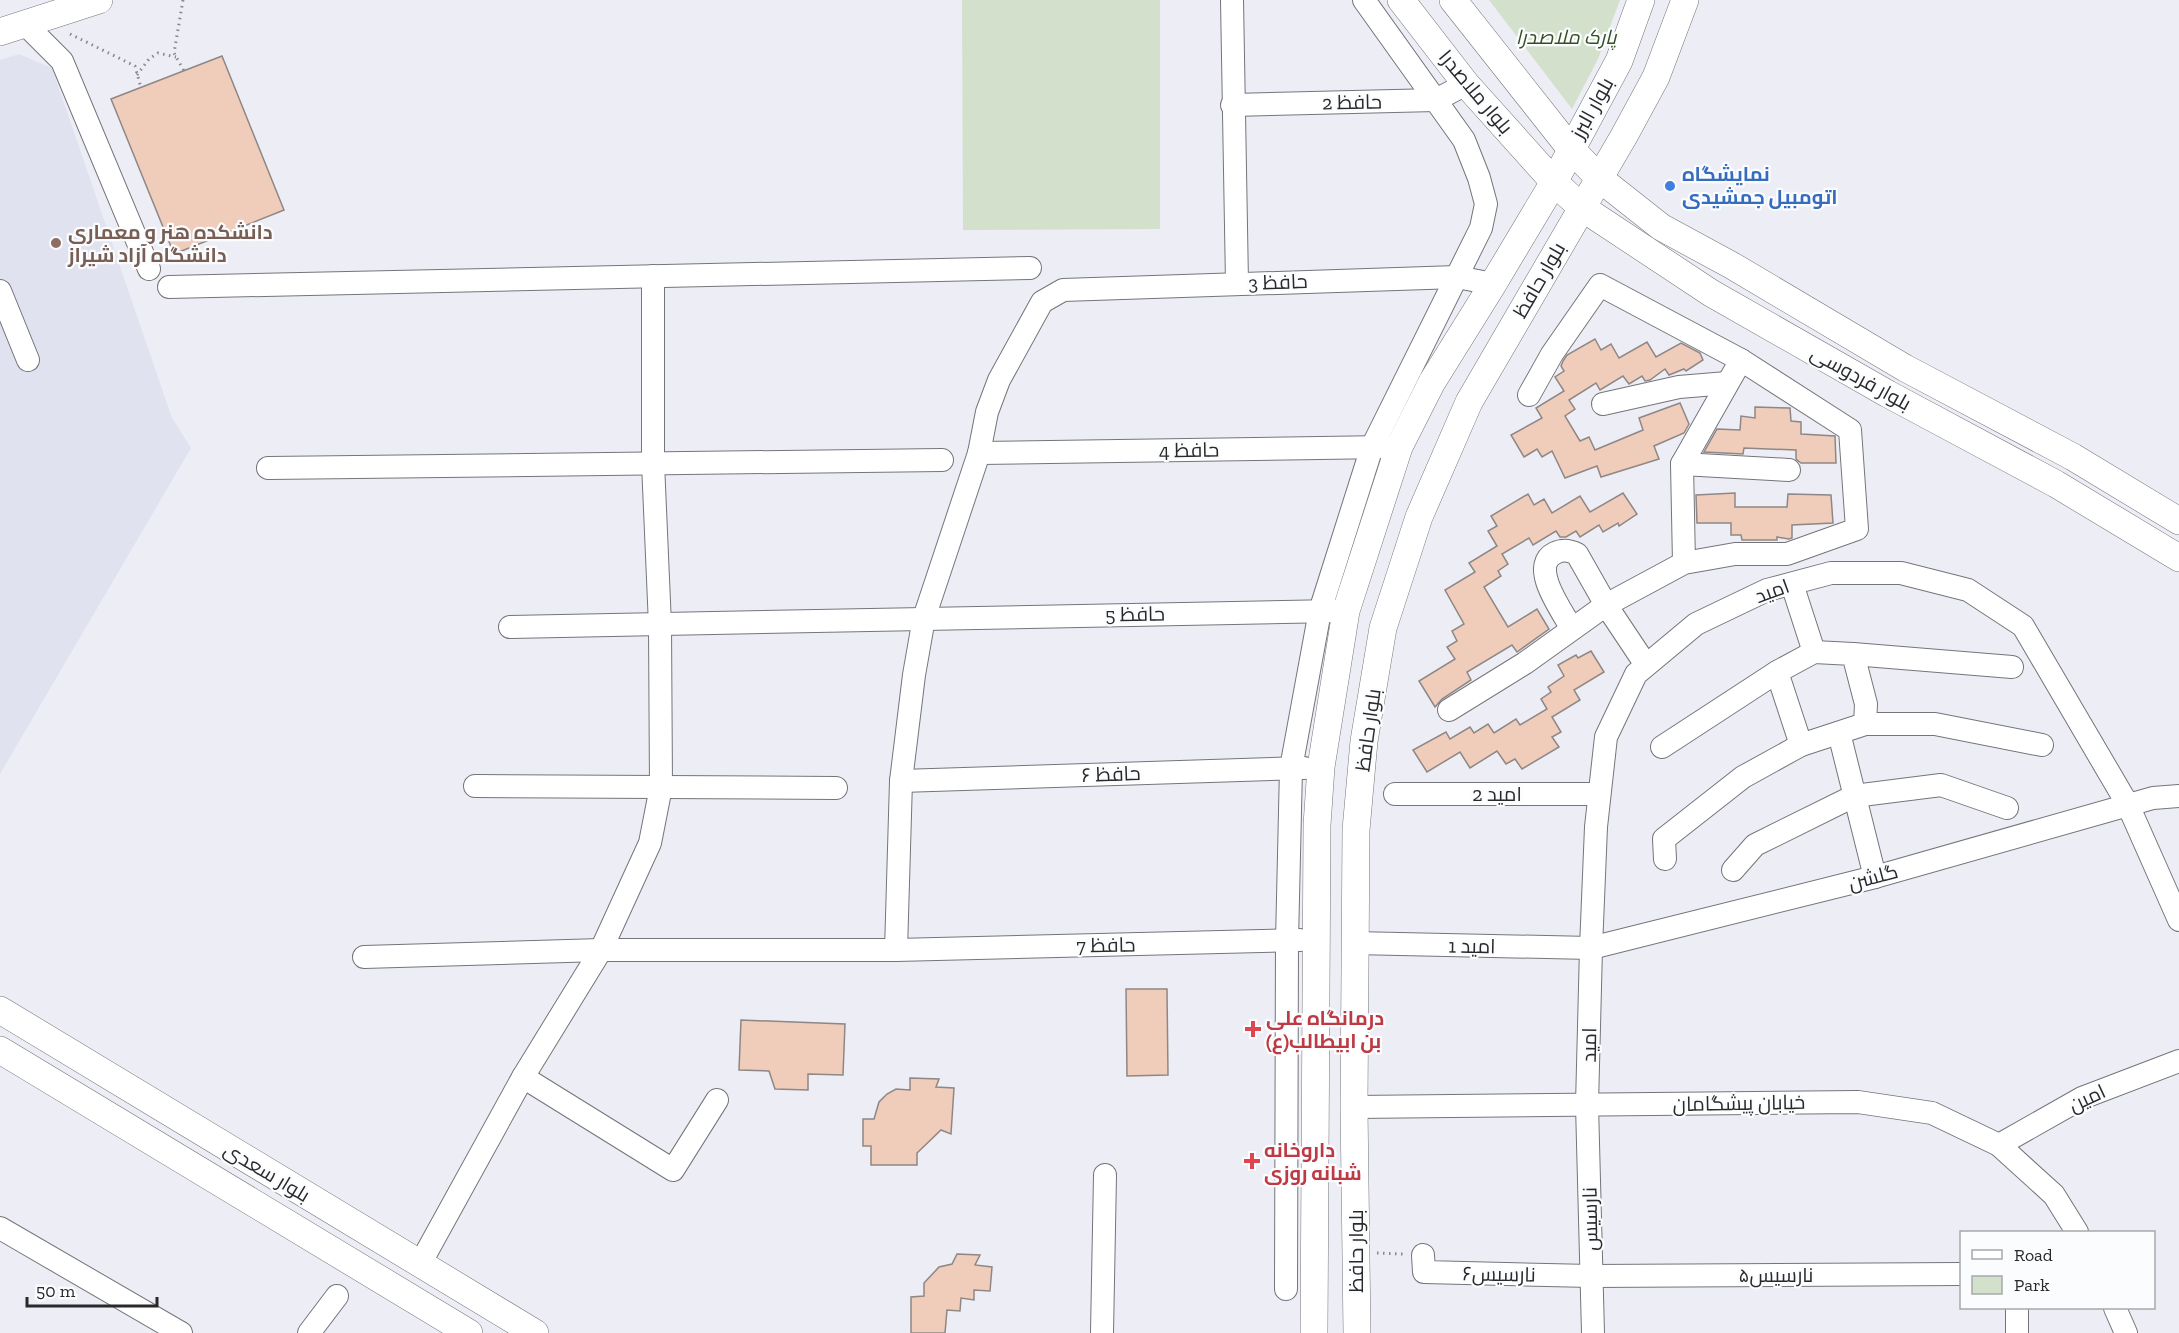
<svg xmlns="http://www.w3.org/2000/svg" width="2179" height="1333" font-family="'Zilla Slab',Cairo,serif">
  <rect width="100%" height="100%" fill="#edeef5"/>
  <path fill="#e0e2ef" d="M19,54l33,14 120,350 19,30 -191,326v-714z"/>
  <g fill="#d3e0cb">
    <path d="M962,0h198v229l-197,1z"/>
    <path d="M1489,0h131l-22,59 -26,50z"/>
  </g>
  <g fill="#f0ccbb" stroke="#8e8785" stroke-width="1.5">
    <path d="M222,56l62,154 -110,44 -63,-155z"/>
    <path d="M1595,339l6,11 10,-6 8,14 28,-16 9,15 25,-14 19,10 3,7 -17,11 -2,-2 -15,6 -4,-6 -15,11 -5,1 -3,-5 -13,8 -6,-8 -23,14 -4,-7 -27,17 6,9 -10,7 15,25 9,-4 6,13 48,-20 -4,-12 41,-15 9,21 -5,9 -30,13 5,13 -58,18 -4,-11 -32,12 -13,-27 -10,6 -5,-8 -13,8 -13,-22 31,-17 -6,-10 28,-17 -9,-14 9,-6 -3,-5 2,-5 4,-6z"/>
    <path d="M1755,407l35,1 1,13 10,1v12l34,2 1,27h-35l-5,-4v-9l-52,-2 -1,6 -39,-2 13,-23 23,1 1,-14 14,2z"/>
    <path d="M1623,493l14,21 -18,12 -1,-3 -15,9 -4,-7 -19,12 -4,-6 -10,6h-6l-4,-6 -23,14 -4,-7 -27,16 6,10 -10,7 3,5 -17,11 24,40 29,-18 12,20 -32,23 -5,-7 -45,27 4,8 -29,19 -7,8 -16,-26 36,-22 -8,-12 10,-6 -5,-10 12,-7 -19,-34 30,-18 -6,-9 28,-17 -9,-15 9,-5 -6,-10 37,-22 6,11 10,-6 8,14 28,-17 10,16z"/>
    <path d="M1735,493v14h52l1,-13 43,1 2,28 -41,2v13l-3,1 -12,-2v3h-35l-1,-5h-10v-12h-34l-1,-28z"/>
    <path d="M1591,651l13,21 -30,18 6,10 -28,17 9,15 -9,5 7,10 -37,22 -7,-10 -9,5 -9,-13 -27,17 -10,-16 -33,20 -14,-22 33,-18 4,7 20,-12 4,6 14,-9 6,9 22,-14 4,6 27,-16 -6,-10 10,-7 -3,-5 16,-11 -6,-11 18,-10 2,3z"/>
    <path d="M1126,989h41l1,86 -41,1z"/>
    <path d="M741,1020l104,4 -2,51 -35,-1v16l-33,-1 -6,-18 -30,-1z"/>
    <path d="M910,1078l29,1 -3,8 18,1 -3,46 -10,-4 -24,23v12h-46v-19h-8v-27h11l5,-17 8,-8 9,-5 14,1z"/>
    <path d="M957,1254l23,1 -5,10 17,2 -2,24 -16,-1v10l-13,-2 -1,13 -13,-1 -2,23h-34v-36l13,-1v-13l15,-16 13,-3z"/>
  </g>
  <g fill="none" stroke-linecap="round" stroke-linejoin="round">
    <defs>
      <g id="minor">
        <path d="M1232,0l5,283"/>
        <path d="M25,24l37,37 87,208"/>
        <path d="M1232,105l204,-5 30,-16"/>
        <path d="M169,287l861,-19"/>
        <path d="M0,291l28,69"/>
        <path d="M1529,395l23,-41 48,-69 141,75"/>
        <path d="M1603,404l76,-17 48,-4"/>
        <path d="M979,453l407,-6"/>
        <path d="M1682,464l107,6"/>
        <path d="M268,468l674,-8"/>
        <path d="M1792,584l22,68"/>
        <path d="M510,627l825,-16"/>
        <path d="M1572,629c-9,-17 -44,-63 -17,-76 8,-4 14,-3 22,1l29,51 40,60"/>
        <path d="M1814,652l39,2 13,50 -1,20 -64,21 -24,-73z"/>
        <path d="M1853,654l159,13"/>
        <path d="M1449,710l76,-47 81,-58 78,-42 51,-9h52l70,-25 -7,-99 -109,-70 -59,104 2,99"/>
        <path d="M1865,724h70l107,21"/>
        <path d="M1839,733l36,144"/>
        <path d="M1662,747l115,-75"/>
        <path d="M901,781l403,-13"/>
        <path d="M475,786l361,2"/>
        <path d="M1395,794h204"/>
        <path d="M1665,859l-1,-20 79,-62 58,-32"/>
        <path d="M1733,870l22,-25 99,-49 87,-11 66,23"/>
        <path d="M1354,943l237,5 284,-71 278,-79 26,-2"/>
        <path d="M896,950l5,-169 13,-106 10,-57 55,-165 8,-41 12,-32 43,-78 21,-12 394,-13 36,7"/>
        <path d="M364,957l237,-7h295l404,-10"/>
        <path d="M523,1077l150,93 44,-70"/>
        <path d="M1354,1107l504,-5 74,11 67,32 55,50 23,37"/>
        <path d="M1999,1145l83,-47 97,-37"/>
        <path d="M0,1228l181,105"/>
        <path d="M1423,1255l1,17 167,4 371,-2"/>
        <path d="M420,1264l103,-187 78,-127 49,-107 11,-56 -1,-162 -7,-162v-187"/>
        <path d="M1286,1289l1,-348 4,-173 29,-157 52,-164 109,-219 5,-24 -7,-26 -15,-38 -100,-140"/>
        <path d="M2115,1308l11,25"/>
        <path d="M309,1333l28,-37"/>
        <path d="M1102,1333l3,-158"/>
        <path d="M1593,1333l-6,-228 4,-157 5,-121 10,-90 30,-63 60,-50 71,-34 64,-17h70l67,17 55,36 105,179 51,115"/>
        <path d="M2017,1333v-25"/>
      </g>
      <g id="major">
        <path d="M1401,0l65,84 88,98 27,25 130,86 177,101 168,90 123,74"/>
        <path d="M1453,0l117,148 29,30 62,49 70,38 174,103 168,89 106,64"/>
        <path d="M0,32l99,-32"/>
        <path d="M0,1010l535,323"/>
        <path d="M0,1050l469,283"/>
        <path d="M1314,1333l3,-508 4,-58 25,-156 53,-164 33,-65 61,-98 61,-102 65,-121 22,-61"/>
        <path d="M1357,1333l-3,-226 2,-277 8,-89 19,-113 36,-111 50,-115 155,-266 32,-59 29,-77"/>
      </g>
    </defs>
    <use href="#minor" stroke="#74757b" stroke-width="24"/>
    <use href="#major" stroke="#74757b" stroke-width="28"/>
    <g stroke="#87878c" stroke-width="3" stroke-dasharray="1.5 4.5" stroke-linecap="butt">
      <path d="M183,0l-9,53 10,18"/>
      <path d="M70,34l65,32 6,22"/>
      <path d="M137,75l12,-16 9,-6 18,4"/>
      <path d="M1377,1253l26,1"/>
    </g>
    <use href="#minor" stroke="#fff" stroke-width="22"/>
    <use href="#major" stroke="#fff" stroke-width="27"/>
  </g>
  <circle fill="#3f7fe0" stroke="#fbfcfe" stroke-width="2" cx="1670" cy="186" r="6"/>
  <circle fill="#8d6e63" stroke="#fbfcfe" stroke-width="2" cx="56" cy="243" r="6"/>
  <g fill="#e0444e" stroke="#fbfcfe" stroke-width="2">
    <path d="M1250 1020h6v6h6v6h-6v6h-6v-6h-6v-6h6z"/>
    <path d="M1249 1152h6v6h6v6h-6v6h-6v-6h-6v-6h6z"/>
  </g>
  <g text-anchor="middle" stroke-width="4.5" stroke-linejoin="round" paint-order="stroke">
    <g font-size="20" font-style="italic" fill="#354f22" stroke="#fbfcfe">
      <text x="1566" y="44">پارک ملاصدرا</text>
    </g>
    <g font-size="20" fill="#29292b" stroke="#fbfcfe">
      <text transform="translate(1476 92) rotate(50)" y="7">بلوار ملاصدرا</text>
      <text transform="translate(1352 102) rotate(-1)" y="7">حافظ 2</text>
      <text transform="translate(1592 108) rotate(-61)" y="7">بلوار البرز</text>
      <text transform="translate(1539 280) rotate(-60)" y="7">بلوار حافظ</text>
      <text transform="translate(1278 282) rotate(-2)" y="7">حافظ 3</text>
      <text transform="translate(1861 378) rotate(29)" y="7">بلوار فردوسی</text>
      <text transform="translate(1189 450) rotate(-1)" y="7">حافظ 4</text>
      <text transform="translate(1772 591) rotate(-20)" y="7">امید</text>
      <text transform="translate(1135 614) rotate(-1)" y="7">حافظ 5</text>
      <text transform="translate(1368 730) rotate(-82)" y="7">بلوار حافظ</text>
      <text transform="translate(1111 774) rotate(-2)" y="7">حافظ ۶</text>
      <text x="1497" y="801">امید 2</text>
      <text transform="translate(1873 877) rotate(-15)" y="7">گلشن</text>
      <text transform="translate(1106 945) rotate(-1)" y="7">حافظ 7</text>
      <text transform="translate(1472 946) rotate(1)" y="7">امید 1</text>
      <text transform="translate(1589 1045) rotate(-89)" y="7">امید</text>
      <text transform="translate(2087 1098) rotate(-25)" y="7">امین</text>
      <text transform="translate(1739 1103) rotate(-1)" y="7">خیابان پیشگامان</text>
      <text transform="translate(267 1172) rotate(31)" y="7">بلوار سعدی</text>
      <text transform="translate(1590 1219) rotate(-91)" y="7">نارسیس</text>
      <text transform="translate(1356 1251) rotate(-90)" y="7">بلوار حافظ</text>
      <text transform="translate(1499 1274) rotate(1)" y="7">نارسیس۶</text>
      <text x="1776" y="1282">نارسیس۵</text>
    </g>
    <g font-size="20" font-weight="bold" fill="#366cbe" stroke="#fbfcfe" text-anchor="start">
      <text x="1682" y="181">نمایشگاه<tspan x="1682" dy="23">اتومبیل جمشیدی</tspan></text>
    </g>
    <g font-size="20" font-weight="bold" fill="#785e54" stroke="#fbfcfe" text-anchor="start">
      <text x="68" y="239">دانشکده هنر و معماری<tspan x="68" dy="23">دانشگاه آزاد شیراز</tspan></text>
    </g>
    <g font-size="20" font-weight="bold" fill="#be3a42" stroke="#fbfcfe" text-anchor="start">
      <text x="1266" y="1025">درمانگاه علی<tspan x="1266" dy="23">بن ابیطالب(ع)</tspan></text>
      <text x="1264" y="1157">داروخانه<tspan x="1264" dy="23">شبانه روزی</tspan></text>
    </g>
  </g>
  <rect x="1960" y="1231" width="195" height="78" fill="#fbfcfe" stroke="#a7a8aa" stroke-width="1.5"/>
  <rect x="1972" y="1250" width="30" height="9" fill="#ffffff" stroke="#a7a8aa" stroke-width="1.5"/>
  <text x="2014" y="1261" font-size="18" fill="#29292b">Road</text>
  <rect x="1972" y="1276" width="30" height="18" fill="#d3e0cb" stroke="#a7a8aa" stroke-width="1.5"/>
  <text x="2014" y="1291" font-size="18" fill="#29292b">Park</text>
  <path d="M27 1297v9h130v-9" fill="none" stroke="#29292b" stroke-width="3"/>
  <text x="36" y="1297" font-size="18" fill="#29292b" stroke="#fbfcfe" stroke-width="4.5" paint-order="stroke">50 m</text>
</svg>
